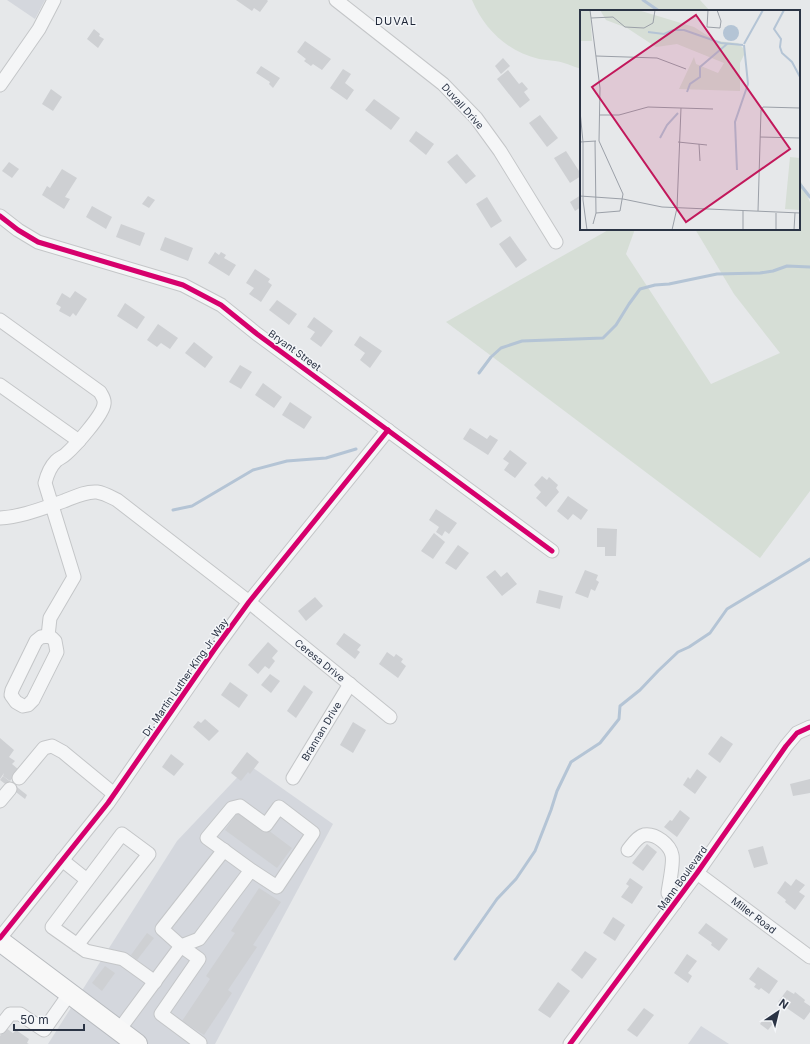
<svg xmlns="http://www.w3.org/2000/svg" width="810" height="1044" font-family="Inter,sans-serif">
  <rect width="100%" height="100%" fill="#e6e8ea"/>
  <g fill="#d4d7dd">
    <path d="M7,0h38l-10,19z"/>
    <path d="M249,765l84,59 -118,220h-167l129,-203z"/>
    <path d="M701,1026l28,18h-41z"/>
  </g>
  <g fill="#d6ded6">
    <path d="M472,0h228l10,11h-129v58c-9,-3 -17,-7 -26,-8 -6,-1 -11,-1 -16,-2 -31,-7 -55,-30 -67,-59z"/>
    <path d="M799,177l11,25v289l-50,67 -314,-236 164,-93h25l-9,25 85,130 69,-31 -46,-59 -39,-65h104z"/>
  </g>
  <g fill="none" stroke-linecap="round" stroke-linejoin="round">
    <g stroke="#b4c4d5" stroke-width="3">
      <path d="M643,0l16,11"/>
      <path d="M799,183l11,14"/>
      <path d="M479,373l12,-16 10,-9 21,-7 81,-3 13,-13 13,-21 11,-15 15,-4 14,-1 48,-10 43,-1 13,-2 14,-5 23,1"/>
      <path d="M173,510l19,-4 61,-36 34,-9 39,-3 30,-9"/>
      <path d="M455,959l42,-60 19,-20 19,-28 16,-41 6,-19 14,-29 29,-19 19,-24 1,-13 20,-16 18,-19 20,-19 11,-5 21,-14 17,-24 83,-50"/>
    </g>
  </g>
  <g fill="#ced0d3">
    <path d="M236,0h31l1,1 -8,11 -6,-4 -2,3z"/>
    <path d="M94,29l6,5 -1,2 5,3 -6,9 -11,-9z"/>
    <path d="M305,41l26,18 -9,11 -9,-6 -2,2 -7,-5 2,-2 -9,-7z"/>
    <path d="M503,58l7,8 -9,8 -6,-8z"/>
    <path d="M261,66l19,12 -7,10 -4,-4 1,-2 -14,-9z"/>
    <path d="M343,69l8,5 -6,9 9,7 -7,10 -17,-12z"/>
    <path d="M508,70l11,14 3,-2 6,7 -4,3 6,8 -10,8 -23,-29z"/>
    <path d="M51,89l11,8 -9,14 -11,-7z"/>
    <path d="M374,99l26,19 -9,12 -26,-20z"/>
    <path d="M540,115l18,23 -11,9 -18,-24z"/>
    <path d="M416,131l18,13 -8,11 -17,-14z"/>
    <path d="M566,151l15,23v2l-11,7 -16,-25z"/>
    <path d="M457,154l19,22 -10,8 -19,-22z"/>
    <path d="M9,162l10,7 -7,9 -10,-7z"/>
    <path d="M62,169l15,9 -12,19 5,2 -6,10 -22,-14 5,-9 3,2z"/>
    <path d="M581,195v12l-6,4 -5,-9z"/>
    <path d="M148,196l7,4 -6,8 -7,-4z"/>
    <path d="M487,197l15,24 -11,7 -15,-24z"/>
    <path d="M92,206l20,11 -6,12 -20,-12z"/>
    <path d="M121,224l24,9 -5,13 -24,-9z"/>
    <path d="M510,236l17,24 -11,8 -17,-24z"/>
    <path d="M165,237l28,11 -5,13 -28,-11z"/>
    <path d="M215,252l4,3 2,-3 5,3 -2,3 12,7 -7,11 -21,-13z"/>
    <path d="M255,269l15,10 -2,3 4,3 -11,17 -12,-8 5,-6 -8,-5z"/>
    <path d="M75,291l12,8 -11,17 -3,-3 -3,4 -11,-6 2,-4 -5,-3 6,-11 8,5z"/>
    <path d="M277,300l20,14 -8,11 -20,-15z"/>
    <path d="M125,303l20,14 -8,12 -20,-13z"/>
    <path d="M314,317l19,14 -12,16 -11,-8 5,-7 -8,-5z"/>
    <path d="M158,324l20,14 -8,11 -9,-6 -4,4 -10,-7z"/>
    <path d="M360,336l22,15 -12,17 -10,-8 5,-7 -11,-8z"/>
    <path d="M194,342l19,15 -8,11 -20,-15z"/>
    <path d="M240,365l12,7 -11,17 -12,-7z"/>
    <path d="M263,383l19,14 -8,11 -19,-13z"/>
    <path d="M290,402l22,15 -8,12 -22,-14z"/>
    <path d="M470,428l17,11 3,-4 8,5 -10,15 -25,-16z"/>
    <path d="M510,450l17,13 -12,15 -11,-8 5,-7 -6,-4z"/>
    <path d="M542,476l5,4 2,-3 9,8 -2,3 3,4 -13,15 -10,-9 5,-6 -7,-7z"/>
    <path d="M568,496l20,14 -7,10 -8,-6 -5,6 -11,-9z"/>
    <path d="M436,509l21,14 -8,11 -4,-3 -3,5 -6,-4 3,-5 -10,-7z"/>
    <path d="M597,528l20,1 -1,27h-11v-9h-8z"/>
    <path d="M434,533l11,9 -12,17 -12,-8z"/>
    <path d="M458,545l11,8 -13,17 -11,-7z"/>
    <path d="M495,570l6,7 6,-5 10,12 -15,12 -16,-19z"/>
    <path d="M585,570l13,5 -2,5 3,2 -4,9 -4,-2 -3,9 -13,-5z"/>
    <path d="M539,590l24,6 -3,13 -24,-6z"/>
    <path d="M315,597l8,9 -17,15 -8,-10z"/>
    <path d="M344,633l17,12 -4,5 3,2 -5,7 -19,-15z"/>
    <path d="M268,642l10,9 -6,7 3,3 -6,8 -4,-3 -7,8 -10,-9z"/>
    <path d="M387,652l7,5 2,-3 7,5 -2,3 5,4 -8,12 -19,-14z"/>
    <path d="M270,674l10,7 -9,12 -10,-8z"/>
    <path d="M230,682l18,13 -9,13 -18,-13z"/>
    <path d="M304,685l9,7 -17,26 -9,-7z"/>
    <path d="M205,719l14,12 -10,10 -16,-14 5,-6 3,2z"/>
    <path d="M353,722l13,8 -13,23 -13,-8z"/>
    <path d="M721,736l12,8 -13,19 -12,-9z"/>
    <path d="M0,738l14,12 -5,7 6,4 -3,3 7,6 -9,11 -7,-5 1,-3 -4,6z"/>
    <path d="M247,752l12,10 -9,12 -2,-2 -7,9 -10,-8z"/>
    <path d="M171,754l13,10 -10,12 -12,-9z"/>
    <path d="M697,769l10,8 -12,17 -12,-9 5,-8 2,2z"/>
    <path d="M3,776l24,19 -2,4 -25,-19z"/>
    <path d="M810,779v14l-17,3 -3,-12z"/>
    <path d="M240,809l52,39 -15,20 -52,-38z"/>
    <path d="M680,810l10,8 -13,19 -13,-10 6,-7 2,1z"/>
    <path d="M647,844l10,8 -14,19 -11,-8z"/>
    <path d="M763,846l5,18 -14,4 -6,-18z"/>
    <path d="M630,878l13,9 -11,17 -11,-7 8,-11 -3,-2z"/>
    <path d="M796,879l9,6 -6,7 6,4 -10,14 -10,-8 1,-2 -9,-7 8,-12 6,5z"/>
    <path d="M259,888l22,14 -28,43 4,2 -29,43 4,3 -28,42 -22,-14 28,-42 -4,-3 29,-43 -4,-2z"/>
    <path d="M613,917l12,8 -10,16 -12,-8z"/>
    <path d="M706,923l22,16 -9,12 -8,-6 1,-2 -14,-10z"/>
    <path d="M147,933l7,5 -17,22 -6,-5z"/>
    <path d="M585,951l12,8 -15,20 -11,-9z"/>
    <path d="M687,954l10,7 -9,12 4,3 -4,7 -14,-10z"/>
    <path d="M105,966l10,7 -13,18 -10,-8z"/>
    <path d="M758,967l20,14 -9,13 -8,-6 -2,2 -5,-3 2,-3 -7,-5z"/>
    <path d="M558,982l12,9 -20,27 -12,-8z"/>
    <path d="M787,990l7,4 1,-2 10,8 -1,2 6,4v6l-6,8 -26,-18z"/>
    <path d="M644,1008l10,7 -17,22 -10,-7z"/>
    <path d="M767,1015l8,6 -7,9 -8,-6z"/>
    <path d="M6,1028l7,5 3,-3 13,9 -2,4 2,1h-29v-8z"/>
  </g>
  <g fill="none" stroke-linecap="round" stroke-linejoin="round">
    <defs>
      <g id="minor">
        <path d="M336,0l107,84 33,34 24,33 56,91"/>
        <path d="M0,85l39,-56 15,-29"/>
        <path d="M0,216l18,14 20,12 145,43 38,20 36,29 295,217"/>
        <path d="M0,320l100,72c2,4 5,7 4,12 -1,11 -29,42 -38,50 -3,3 -7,4 -10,7 -6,6 -9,14 -11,22l29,94 -24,41 -2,18"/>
        <path d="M0,385l79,56"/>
        <path d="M0,518c22,-1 43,-10 64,-17 10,-4 22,-10 33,-9 7,1 14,5 20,8l132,102 141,115"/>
        <path d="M48,636l4,2 3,3 2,11 -24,48 -5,5 -5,1 -7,-4 -5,-7 1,-5 24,-49 5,-4z"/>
        <path d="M19,778l25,-30 8,-2 11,6 51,42"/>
        <path d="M293,778l57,-94"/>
        <path d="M0,801l10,-12"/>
        <path d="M628,850c4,-5 9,-13 16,-15 12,-2 26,10 28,20 2,8 -3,29 -4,38l7,10"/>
        <path d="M62,860l25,20"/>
        <path d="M697,873l113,84"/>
        <path d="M0,938l108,-135 106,-153 35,-48 139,-172"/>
        <path d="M77,945l72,-91 -27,-20 -70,93 34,24 37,8 32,23"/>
        <path d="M0,1027l10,-13h10l24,16 26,-37"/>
        <path d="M119,1030l62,-84 18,-7 52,-69 26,17 36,-54 -34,-26 -13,18 -26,-19 -8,2 -25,30 44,32"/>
        <path d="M200,1043l-39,-29 38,-55 -18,-13 -19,-17 62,-79"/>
        <path d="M570,1044l127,-171 89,-127 11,-13 13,-6"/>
      </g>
      <path id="highway" d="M0,941l137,103"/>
    </defs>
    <use href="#minor" stroke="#c4c6c8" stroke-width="15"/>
    <use href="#highway" stroke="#b8bbbf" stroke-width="22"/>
    <use href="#minor" stroke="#f5f6f7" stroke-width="13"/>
    <use href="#highway" stroke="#f8f8f8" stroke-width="20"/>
    <defs>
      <g id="cycleway">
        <path d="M0,216l18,14 20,12 145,43 38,20 36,29 295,217"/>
        <path d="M0,938l108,-135 106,-153 35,-48 139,-172"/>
        <path d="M570,1044l127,-171 89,-127 11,-13 13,-6"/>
      </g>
    </defs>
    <use href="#cycleway" stroke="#f4f6f9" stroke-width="8"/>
    <use href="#cycleway" stroke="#d6006c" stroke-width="5"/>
  </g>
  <g text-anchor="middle" stroke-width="3" stroke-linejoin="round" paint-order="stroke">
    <g font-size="10" fill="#2b3445" stroke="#f4f6f9">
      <text transform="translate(463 106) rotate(48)" y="4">Duvall Drive</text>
      <text transform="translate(295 350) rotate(36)" y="4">Bryant Street</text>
      <text transform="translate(320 660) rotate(39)" y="4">Ceresa Drive</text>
      <text transform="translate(185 677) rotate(-55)" y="4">Dr. Martin Luther King Jr. Way</text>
      <text transform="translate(321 731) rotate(-59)" y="4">Brannan Drive</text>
      <text transform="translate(682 878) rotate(-54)" y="4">Mann Boulevard</text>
      <text transform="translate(754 915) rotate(37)" y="4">Miller Road</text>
    </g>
    <g font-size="11" letter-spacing="1" fill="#1d2536" stroke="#f4f6f9">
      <text x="396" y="25">DUVAL</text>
    </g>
  </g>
  <g transform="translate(580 10)">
    <rect width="220" height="220" fill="#e6e8ea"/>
    <path d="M0,0h10l2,31h-12zM20,0h38l56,17 22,14 22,2 6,6 1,4 -5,10v28l-61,-2 15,-32 2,7 22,9 6,-10 -47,-19 -21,3 -29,-19 -21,-8zM210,147l10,1v52l-15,-1z" fill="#d6ded6"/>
    <path d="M143 23a8 8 0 1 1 16 0a8 8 0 1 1-16 0Z" fill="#b4c4d5"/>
    <path fill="none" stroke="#b4c4d5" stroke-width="2" d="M204,0l-10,19 7,10 -1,8 2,6 10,9 8,15M68,22l16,2 9,-4h11l37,13 22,2M164,34l19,-34M107,82l3,-8 10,-7v-10l27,-23M80,128l7,-13 11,-12M157,160l-2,-48 13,-38 -4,-39"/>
    <path fill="none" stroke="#9ba0a8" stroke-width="1" d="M10,0l10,78 -1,53 24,53 -3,17 -24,2M128,0l-1,17 13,1 1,-7 -4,-11M11,8l22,-1 12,10 19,1 9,-5 2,-13M16,46l61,2 29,11M0,101l3,31v58l4,30M19,105h20l29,-8 65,2M180,127l40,1M0,132l16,-1M98,132l29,3M119,134l1,17M0,186l43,3 39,8 138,6M163,201v19M178,201l3,-101 2,-3 37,1M13,214l3,-11 -1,-72M92,220l5,-22 4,-100M196,220v-17M214,220l1,-17"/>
    <path fill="#c2185b" fill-opacity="0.15" stroke="#c2185b" stroke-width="2" d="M116,5l94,134 -104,73 -94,-135z"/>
    <rect width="220" height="220" fill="none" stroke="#2b3445" stroke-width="2"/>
  </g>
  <g transform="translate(778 1012) rotate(35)" stroke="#f4f6f9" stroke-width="3" paint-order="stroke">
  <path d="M0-3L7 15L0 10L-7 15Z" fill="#2b3445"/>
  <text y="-6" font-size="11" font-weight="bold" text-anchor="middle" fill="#2b3445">N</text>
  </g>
  <path d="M14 1024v6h70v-6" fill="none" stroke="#2b3445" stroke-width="2"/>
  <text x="20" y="1024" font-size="12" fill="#2b3445" stroke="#f4f6f9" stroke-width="3" paint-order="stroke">50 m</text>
</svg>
